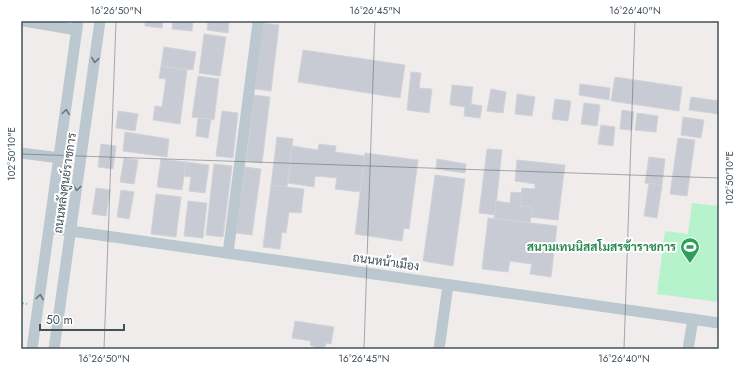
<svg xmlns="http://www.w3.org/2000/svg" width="740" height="370" font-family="Jost,Sarabun,sans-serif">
  <rect width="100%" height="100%" fill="#f0ecec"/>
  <path fill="#b6f2cb" d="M692,203l27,3v96l-62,-8 8,-63 23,3z"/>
  <g fill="#c8cbd3" stroke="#d0d3d9">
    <path d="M145,21h18l-1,7 -17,-2z"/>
    <path d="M173,21h20l-1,10 -20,-2z"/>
    <path d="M208,21h21l-1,12 -21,-3z"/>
    <path d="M263,23l16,2 -8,66 -16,-2z"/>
    <path d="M204,34l22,3 -6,39 -21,-3z"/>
    <path d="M164,47l32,5 -3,18 -32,-4z"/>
    <path d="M303,50l102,15 -5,33 -102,-16z"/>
    <path d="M161,66l26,4 -7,54 -27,-4 2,-14 7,1 4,-28 -7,-1z"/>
    <path d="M411,72l10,1 -2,15 13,1 -3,24 -22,-3z"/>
    <path d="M198,76l21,3 -5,41 -22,-3z"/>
    <path d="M615,77l67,10 -3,24 -68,-10z"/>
    <path d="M580,84l30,4 -1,12 -30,-5z"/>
    <path d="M452,85l21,2 -2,17 11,2 -2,12 -16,-2 1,-9 -15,-2z"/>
    <path d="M491,89l15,3 -3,21 -16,-2z"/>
    <path d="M517,94l18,3 -3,19 -17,-2z"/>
    <path d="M254,95l16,2 -8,66 -16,-2z"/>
    <path d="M691,97l28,4v13l-30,-4z"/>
    <path d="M555,99l16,2 -3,20 -16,-2z"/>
    <path d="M584,103l16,2 -3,21 -16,-2z"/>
    <path d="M622,110l12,2 -2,18 -12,-1z"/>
    <path d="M118,111l20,3 -3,17 -19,-3z"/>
    <path d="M222,111l16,2 -5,45 -17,-2z"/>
    <path d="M637,113l21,3 -2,16 -21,-2z"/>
    <path d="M683,117l21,3 -3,18 -20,-3z"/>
    <path d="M198,118l13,1 -3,19 -12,-2z"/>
    <path d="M601,125l14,2 -2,19 -15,-2z"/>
    <path d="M125,132l44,7 -2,18 -44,-6z"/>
    <path d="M277,137l16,2 -6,48 -16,-2z"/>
    <path d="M678,138l17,2 -8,56 -17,-2z"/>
    <path d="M101,144l15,2 -3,23 -15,-2z"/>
    <path d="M319,144l17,2 -1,6 30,4 -5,36 -25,-3 2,-11 -22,-2 -1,11 -26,-4 4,-37 26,4z"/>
    <path d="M487,149l15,1 -7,65 -16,-2z"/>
    <path d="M365,153l53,7 -9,69 -5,-1 -2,13 -47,-7z"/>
    <path d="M649,157l16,2 -3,26 -17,-2z"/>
    <path d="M124,158l14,2 -4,24 -14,-2z"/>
    <path d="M161,159l25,3 -4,28 -25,-3z"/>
    <path d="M437,159l29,5 -1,9 -29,-4z"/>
    <path d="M517,160l48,5 -7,55 -28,-3 2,-10 -12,-1 2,-18 13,1v-5l-20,-3z"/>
    <path d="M186,162l23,3 -4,28 -16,-2 2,-14 -7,-1z"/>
    <path d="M214,164l18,2 -9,71 -17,-2z"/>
    <path d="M245,167l16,2 -9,66 -16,-2z"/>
    <path d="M435,175l30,4 -12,87 -30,-5z"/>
    <path d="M649,183l13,2 -5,33 -13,-2z"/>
    <path d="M271,185l33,4 -3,24 -12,-1 -3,21 -4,-1 -2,17 -17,-2z"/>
    <path d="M96,188l14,2 -4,26 -14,-2z"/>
    <path d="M121,190l13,2 -5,27 -12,-2z"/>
    <path d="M511,192l11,1 -2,13 12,1 -2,16 -36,-4 2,-18 14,2z"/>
    <path d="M156,194l25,3 -5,40 -25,-3z"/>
    <path d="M188,201l19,2 -4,35 -19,-2z"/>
    <path d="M488,218l69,8 -6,51 -21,-3 2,-10 -22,-3 -2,11 -26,-3z"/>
    <path d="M295,321l39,6 -3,17 -5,-1 -1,4 -8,1 -7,-3 1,-4 -19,-3z"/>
  </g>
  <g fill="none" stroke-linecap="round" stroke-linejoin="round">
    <path stroke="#6bd39c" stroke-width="2" stroke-dasharray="3 2" stroke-linecap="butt" d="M21,303l6,1"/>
    <g stroke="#bbc8d0" stroke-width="11">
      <path d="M24,21l53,9"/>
      <path d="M21,153l39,5"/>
      <path d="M50,228l669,95"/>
      <path d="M228,253l30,-230"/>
      <path d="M32,349l46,-328"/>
      <path d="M54,349l46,-328"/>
      <path d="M439,349l9,-64"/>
      <path d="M688,349l5,-30"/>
    </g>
  </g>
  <defs><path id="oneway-chevron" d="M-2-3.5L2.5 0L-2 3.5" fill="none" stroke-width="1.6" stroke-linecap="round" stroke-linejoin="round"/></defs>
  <g stroke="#67757e">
    <use href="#oneway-chevron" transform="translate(95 60) rotate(98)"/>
    <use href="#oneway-chevron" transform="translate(66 112) rotate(-82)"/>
    <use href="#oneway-chevron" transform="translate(77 188) rotate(98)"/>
    <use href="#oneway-chevron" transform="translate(40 297) rotate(-81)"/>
  </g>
  <path fill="none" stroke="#43515b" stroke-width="1" stroke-opacity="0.45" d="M21,154l698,24M104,349l12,-328M364,349l11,-328M624,349l11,-328"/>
  <defs>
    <symbol id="stadium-pin" viewBox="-11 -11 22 30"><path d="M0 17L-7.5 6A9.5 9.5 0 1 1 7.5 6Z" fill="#2e9e5b" stroke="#fff"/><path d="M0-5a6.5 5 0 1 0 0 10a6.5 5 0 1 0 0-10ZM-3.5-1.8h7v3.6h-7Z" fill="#fff"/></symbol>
  </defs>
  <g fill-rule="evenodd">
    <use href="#stadium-pin" x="679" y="236" width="22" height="30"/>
  </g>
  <g text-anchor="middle" stroke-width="4" stroke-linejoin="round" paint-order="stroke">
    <g font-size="12" fill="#43515b" stroke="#fff">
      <text transform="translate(65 183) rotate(-82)" y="4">ถนนหลังศูนย์ราชการ</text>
      <text transform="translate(386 262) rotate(8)" y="4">ถนนหน้าเมือง</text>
    </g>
    <g font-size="12" font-weight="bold" fill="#27864d" stroke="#fff" text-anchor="end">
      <text x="676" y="251">สนามเทนนิสสโมสรข้าราชการ</text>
    </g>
  </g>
  <rect width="740" height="370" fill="none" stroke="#ffffff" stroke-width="44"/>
  <path d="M40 324v6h84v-6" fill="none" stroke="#43515b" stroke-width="2"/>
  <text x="46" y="324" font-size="12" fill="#43515b" stroke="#ffffff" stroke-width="3" paint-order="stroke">50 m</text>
  <rect x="22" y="22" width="696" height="326" fill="none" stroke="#43515b" stroke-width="1.5"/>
  <g font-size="10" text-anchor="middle" fill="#43515b">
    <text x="116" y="14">16°26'50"N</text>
    <text x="375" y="14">16°26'45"N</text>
    <text x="635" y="14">16°26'40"N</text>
    <text transform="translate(11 154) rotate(-90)" y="4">102°50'10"E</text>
    <text transform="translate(729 178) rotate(-90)" y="4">102°50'10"E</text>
    <text x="104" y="362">16°26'50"N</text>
    <text x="364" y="362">16°26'45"N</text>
    <text x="624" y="362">16°26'40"N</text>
  </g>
</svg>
